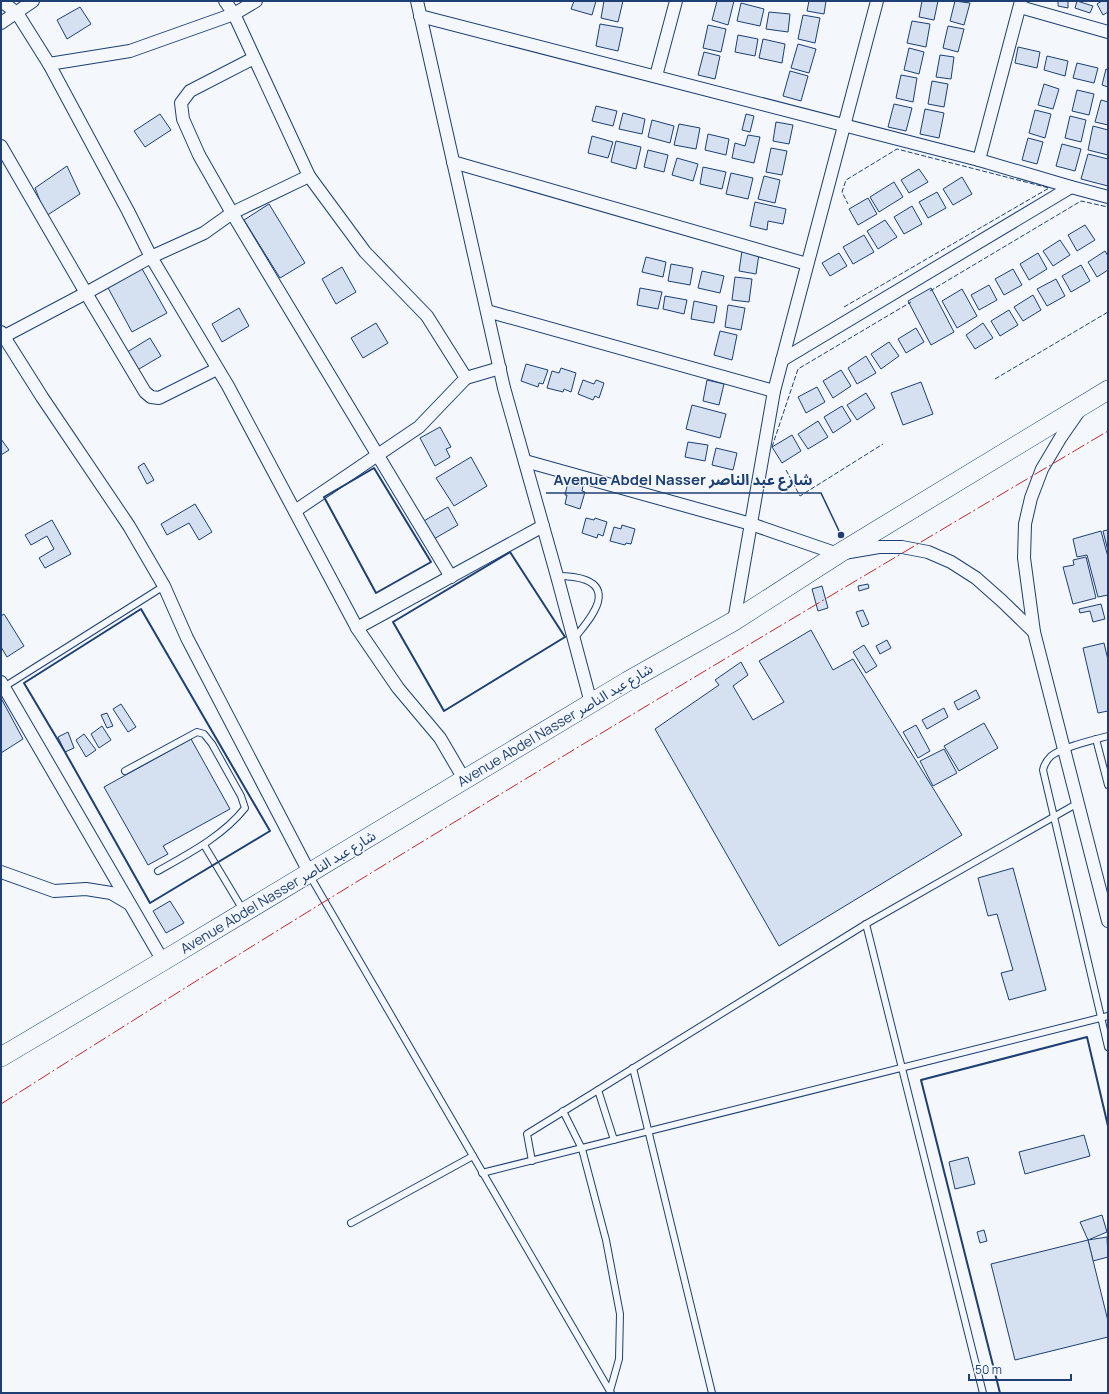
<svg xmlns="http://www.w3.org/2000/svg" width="1109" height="1394" font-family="Manrope,'Noto Sans Arabic',sans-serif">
  <rect width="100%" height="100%" fill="#f4f7fb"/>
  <g fill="#d5e0f0" stroke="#1d3f73">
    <path d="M574,1h22l-4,14 -21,-6z"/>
    <path d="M604,1h19l-5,21 -17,-4z"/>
    <path d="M717,1h17l-6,24 -16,-5z"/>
    <path d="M809,1h17l-2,13 -17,-3z"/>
    <path d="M922,1h16l-4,19 -15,-3z"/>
    <path d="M955,1l15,2 -6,22 -14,-4z"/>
    <path d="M1058,1h10v7l-10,-2z"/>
    <path d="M1077,1l16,5 -3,7 -15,-5z"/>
    <path d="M1102,1h6v11l-5,3 -6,-11z"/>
    <path d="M741,3l23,6 -4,17 -23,-5z"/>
    <path d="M80,7l11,17 -24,15 -10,-19z"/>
    <path d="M769,12l21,2 -2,18 -22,-3z"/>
    <path d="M803,15l17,3 -5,25 -17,-4z"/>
    <path d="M912,21l18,3 -4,23 -19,-4z"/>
    <path d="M600,24l23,4 -5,23 -22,-5z"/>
    <path d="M708,25l18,4 -5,23 -18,-4z"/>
    <path d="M948,26l16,3 -6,23 -15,-4z"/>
    <path d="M738,35l20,4 -3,17 -20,-4z"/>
    <path d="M763,39l22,5 -3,19 -23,-5z"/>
    <path d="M798,44l18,5 -7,24 -18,-5z"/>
    <path d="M1018,47l22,5 -3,16 -22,-5z"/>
    <path d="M909,48l15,4 -5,22 -15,-4z"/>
    <path d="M704,52l16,4 -5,23 -17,-4z"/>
    <path d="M940,55l14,2 -3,22 -15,-2z"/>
    <path d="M1047,56l21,5 -3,15 -21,-6z"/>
    <path d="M1077,63l21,5 -4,15 -21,-5z"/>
    <path d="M1106,69l2,1v17l-6,-2z"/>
    <path d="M790,71l18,5 -7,25 -18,-5z"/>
    <path d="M901,75l16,3 -4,24 -17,-4z"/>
    <path d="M932,81l16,3 -4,23 -16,-3z"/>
    <path d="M1044,84l15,5 -6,20 -15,-4z"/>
    <path d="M1077,90l17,4 -5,21 -17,-4z"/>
    <path d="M1101,100l7,2v23l-13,-3z"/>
    <path d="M894,104l18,4 -6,23 -18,-4z"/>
    <path d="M596,106l21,5 -4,15 -21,-5z"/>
    <path d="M925,109l19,4 -5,25 -19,-4z"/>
    <path d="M1035,110l16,4 -6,24 -16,-5z"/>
    <path d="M623,113l22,6 -3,15 -23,-5z"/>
    <path d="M160,114l11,16 -26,17 -11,-16z"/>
    <path d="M746,114l8,2 -4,16 -8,-2z"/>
    <path d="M1070,116l16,4 -5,22 -16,-4z"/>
    <path d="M652,120l22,6 -4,17 -22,-6z"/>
    <path d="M776,122l17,3 -4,19 -16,-3z"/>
    <path d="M679,124l21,4 -4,21 -22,-4z"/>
    <path d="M1093,126l15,4v25l-20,-5z"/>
    <path d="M708,134l21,5 -3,16 -21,-5z"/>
    <path d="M748,135l12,2 -6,26 -22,-5 3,-15 10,3z"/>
    <path d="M592,136l21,6 -5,16 -20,-5z"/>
    <path d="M1028,138l15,4 -6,22 -15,-4z"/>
    <path d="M616,141l25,6 -5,22 -25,-7z"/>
    <path d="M1062,144l19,5 -6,22 -19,-5z"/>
    <path d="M771,148l16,3 -5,24 -16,-3z"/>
    <path d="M648,150l20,5 -4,17 -20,-5z"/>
    <path d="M1088,154l20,5v27l-27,-7z"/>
    <path d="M677,158l21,6 -5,17 -21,-6z"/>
    <path d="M67,166l13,28 -34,22 -11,-28z"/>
    <path d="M703,167l23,5 -4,17 -22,-5z"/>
    <path d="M919,169l9,13 -19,11 -8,-13z"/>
    <path d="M731,173l22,5 -5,21 -22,-5z"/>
    <path d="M764,176l16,4 -5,23 -17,-4z"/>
    <path d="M962,177l10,17 -19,11 -10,-16z"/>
    <path d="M894,182l9,15 -24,15 -9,-15z"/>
    <path d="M937,192l9,16 -18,10 -9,-16z"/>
    <path d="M868,198l9,16 -19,11 -9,-16z"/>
    <path d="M755,202l31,7 -3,15 -15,-3 -1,9 -17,-4z"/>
    <path d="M269,204l36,59 -25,15 -36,-58z"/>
    <path d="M912,206l10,18 -18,10 -10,-17z"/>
    <path d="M885,220l12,17 -19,12 -11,-18z"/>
    <path d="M1085,225l10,15 -18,11 -9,-16z"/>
    <path d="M864,235l10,17 -21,12 -10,-17z"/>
    <path d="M1060,240l10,15 -17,11 -10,-15z"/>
    <path d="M742,251l17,3 -3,20 -17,-3z"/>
    <path d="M1105,251l3,5v14l-11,7 -9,-15z"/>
    <path d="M839,253l8,13 -17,10 -8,-13z"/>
    <path d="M1038,253l9,16 -18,11 -9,-16z"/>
    <path d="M646,257l20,5 -3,15 -21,-5z"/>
    <path d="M671,264l22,4 -3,17 -22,-4z"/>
    <path d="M1081,265l9,16 -19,11 -9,-16z"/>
    <path d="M141,267l26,46 -35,19 -25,-46z"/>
    <path d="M342,267l14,25 -20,12 -14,-25z"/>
    <path d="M1013,269l9,16 -18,10 -9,-16z"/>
    <path d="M702,271l22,5 -4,17 -22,-5z"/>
    <path d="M735,277l17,2 -3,23 -17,-2z"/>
    <path d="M1056,279l9,17 -18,10 -10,-17z"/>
    <path d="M989,285l8,15 -18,10 -8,-15z"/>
    <path d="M640,288l22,4 -4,17 -21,-4z"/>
    <path d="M931,288l23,44 -23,13 -23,-44z"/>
    <path d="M962,289l15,27 -20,12 -15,-27z"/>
    <path d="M1033,295l8,15 -18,11 -9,-14z"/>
    <path d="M665,296l22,4 -3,14 -21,-5z"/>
    <path d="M694,301l23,5 -3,17 -23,-4z"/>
    <path d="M728,305l17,3 -4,22 -16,-3z"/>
    <path d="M239,308l10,18 -27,16 -10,-18z"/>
    <path d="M1009,310l9,15 -18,11 -9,-15z"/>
    <path d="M376,323l12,20 -25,15 -12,-20z"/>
    <path d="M983,323l10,15 -18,11 -9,-14z"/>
    <path d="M916,328l8,14 -18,11 -8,-14z"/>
    <path d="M720,331l17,4 -5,25 -18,-5z"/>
    <path d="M150,338l11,18 -27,16 -10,-18z"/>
    <path d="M889,342l10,14 -18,13 -10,-15z"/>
    <path d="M866,356l10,17 -19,11 -9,-16z"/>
    <path d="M526,364l22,6 -5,14 -4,-1 -1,4 -17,-6z"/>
    <path d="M561,368l15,5 -5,19 -7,-3 -1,3 -16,-4 5,-17 7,2z"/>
    <path d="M841,370l10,16 -18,12 -10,-17z"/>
    <path d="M583,380l11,4 2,-4 8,3 -5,15 -4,-2 -2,4 -15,-6z"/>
    <path d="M707,380l17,4 -5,21 -16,-4z"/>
    <path d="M921,382l12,32 -30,11 -12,-32z"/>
    <path d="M817,387l8,15 -19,11 -8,-16z"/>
    <path d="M866,393l9,15 -18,12 -10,-15z"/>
    <path d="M692,405l34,9 -6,24 -34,-9z"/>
    <path d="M842,406l9,15 -18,12 -9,-16z"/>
    <path d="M818,421l10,16 -20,12 -10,-15z"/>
    <path d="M440,427l11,20 -5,2 4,8 -15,9 -15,-28z"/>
    <path d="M792,435l9,16 -19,12 -10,-16z"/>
    <path d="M1,439l8,11 -8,5z"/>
    <path d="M688,442l20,3 -3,16 -20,-4z"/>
    <path d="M716,448l21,5 -4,17 -21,-5z"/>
    <path d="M471,457l16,29 -33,20 -18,-28z"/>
    <path d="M144,463l10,17 -7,4 -9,-17z"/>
    <path d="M568,482l15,4 -1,5 3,1 -5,17 -15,-5 2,-9h-2z"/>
    <path d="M195,504l17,28 -13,8 -10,-17 -22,12 -6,-11z"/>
    <path d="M448,507l10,18 -26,15 -10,-18z"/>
    <path d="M586,518l8,2 1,-2 12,4 -4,14 -5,-2 -1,4 -15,-5z"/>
    <path d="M52,520l19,34 -26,14 -6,-10 15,-9 -7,-13 -16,9 -6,-10z"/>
    <path d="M622,525l13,4 -4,15 -5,-1 -1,2 -15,-4 4,-14 7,2z"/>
    <path d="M1108,530v21l-5,-20z"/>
    <path d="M1101,531l7,26v38l-10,2 -11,-42 -10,2 -4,-18z"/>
    <path d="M1086,557l10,41 -23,6 -10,-37 11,-2 -1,-5z"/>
    <path d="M868,584l1,4 -10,3 -1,-5z"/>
    <path d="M822,586l6,22 -10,3 -6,-22z"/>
    <path d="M1101,604l4,15 -12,3 -3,-11 -10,2 -1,-4z"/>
    <path d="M863,610l6,14 -7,3 -6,-15z"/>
    <path d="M4,614l20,32 -17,11 -6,-10v-31z"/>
    <path d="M811,630l22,40 20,-11 109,176 -183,111 -124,-217 64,-44 -4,-5 26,-18 7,13 -15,11 20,34 31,-18 -25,-41z"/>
    <path d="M887,640l4,8 -11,6 -4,-8z"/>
    <path d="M1104,643l4,17v53v-2l-10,2 -15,-65z"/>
    <path d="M864,645l13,21 -11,7 -13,-21z"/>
    <path d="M976,690l4,8 -22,12 -4,-8z"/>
    <path d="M1,698l22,41 -22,14z"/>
    <path d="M121,704l15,23 -8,5 -15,-23z"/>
    <path d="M944,708l4,9 -21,12 -5,-9z"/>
    <path d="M107,713l6,13 -6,2 -6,-13z"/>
    <path d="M984,723l14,25 -39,23 -15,-25z"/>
    <path d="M916,725l14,26 -12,7 -15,-26z"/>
    <path d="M102,726l9,14 -12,8 -8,-14z"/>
    <path d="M68,732l6,16 -9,4 -7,-15z"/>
    <path d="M84,734l12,16 -10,7 -10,-17z"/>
    <path d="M191,739l39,70 -67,37 5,8 -20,11 -44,-78z"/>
    <path d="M944,749l13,24 -24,13 -13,-25z"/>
    <path d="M1013,868l33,122 -37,10 -8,-27 12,-3 -16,-56 -9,2 -10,-38z"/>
    <path d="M170,901l14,22 -18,10 -13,-22z"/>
    <path d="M1084,1135l6,21 -65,18 -6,-22z"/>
    <path d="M968,1157l7,27 -20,5 -6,-27z"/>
    <path d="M1102,1215l5,17 -19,8 -8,-18z"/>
    <path d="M984,1230l3,11 -7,2 -3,-11z"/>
    <path d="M1107,1237l1,20 -15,4 -5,-21z"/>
    <path d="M1088,1240l20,81v16l-93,23 -24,-96z"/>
  </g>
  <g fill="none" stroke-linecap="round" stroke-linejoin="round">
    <defs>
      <g id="lane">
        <path d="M557,576c16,0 47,2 41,26 -4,14 -16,26 -24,37"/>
        <path d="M4,687l160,-101"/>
        <path d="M1108,736c-15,4 -46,11 -57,20 -4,4 -7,9 -8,14l65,277"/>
        <path d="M1096,739l12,46"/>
        <path d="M125,771l72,-39 7,2 8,10 29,52 4,12c-22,28 -57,46 -87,63"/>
        <path d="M204,845l39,65"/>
        <path d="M310,876l301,517"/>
        <path d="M866,924l117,469"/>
        <path d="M633,1068l79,325"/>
        <path d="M598,1090l16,50"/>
        <path d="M563,1111l19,38 24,91 14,74 -1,45 -9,32"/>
        <path d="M532,1161l-5,-27 339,-210 212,-121"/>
        <path d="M482,1173l626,-157"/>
        <path d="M351,1223l122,-67"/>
      </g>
      <g id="street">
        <path d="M1,1l16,12 32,51 79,147 23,46 77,129 129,242 41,60 42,50 24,41"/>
        <path d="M417,1l87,387 53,188 34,127"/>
        <path d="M1020,7l88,25"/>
        <path d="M420,16l559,144 92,27 37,10"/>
        <path d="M1,23l32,-22"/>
        <path d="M254,58l-64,33 -9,12 2,16 16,36 33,58 219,364"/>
        <path d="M49,64l81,-13 104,-37 -9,-13"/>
        <path d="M656,76l20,-75"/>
        <path d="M1,146l85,147 59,99 6,5 8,1 58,-29"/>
        <path d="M979,160l42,-159"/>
        <path d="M453,162l354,102"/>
        <path d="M309,176l56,76 62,64 39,62 34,-10"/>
        <path d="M487,311l287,80"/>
        <path d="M1,332l41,65 87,129 35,60 23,52 122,234"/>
        <path d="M1,338l85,-45 65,-36 53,-24 28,-20 77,-37 -75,-162 22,-13"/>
        <path d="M782,360l289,-173"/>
        <path d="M1079,411l-18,26 -19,32 -11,29 -6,26 -1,34 10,74 74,289"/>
        <path d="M525,461l226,63 87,30 41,-7h23l26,5 23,10 25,16 26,23 32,31"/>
        <path d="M295,511l124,-84 47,-49"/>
        <path d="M734,621l40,-230 103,-390"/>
        <path d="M357,628l186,-102"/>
        <path d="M1,682l162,279"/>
        <path d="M1,872l53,19 32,-2 25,4 17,10"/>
      </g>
      <path id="primary" d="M1,1057l162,-96 465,-280 106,-60 104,-67 270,-164"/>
    </defs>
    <use href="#lane" stroke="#1d3f73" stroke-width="8"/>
    <use href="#street" stroke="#1d3f73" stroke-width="14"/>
    <use href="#primary" stroke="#1d3f73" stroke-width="20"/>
    <use href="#lane" stroke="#f4f7fb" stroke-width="6"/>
    <use href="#street" stroke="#f4f7fb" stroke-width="12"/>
    <use href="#primary" stroke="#f4f7fb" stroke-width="19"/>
    <g stroke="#1d3f73" stroke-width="1" stroke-dasharray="5 2" stroke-linecap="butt">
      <path d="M930,291l151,-90 27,6"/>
      <path d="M844,307l205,-119 -152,-39 -51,31 -4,12 6,12"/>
      <path d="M995,379l113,-67"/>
      <path d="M772,447l26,-78 113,-67"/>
      <path d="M786,470l14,26 83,-52"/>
    </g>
    <g stroke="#1d3f73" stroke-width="2">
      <path d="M374,468l57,94 -55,31 -52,-96z"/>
      <path d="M510,552l55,85 -121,74 -51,-89z"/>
      <path d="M141,609l129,222 -120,72 -85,-151 -41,-69z"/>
      <path d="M1000,1393l-79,-313 166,-43 21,89"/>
    </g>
    <path stroke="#c62828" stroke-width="1" stroke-dasharray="14 3 2 3" stroke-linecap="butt" d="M1,1104c364,-232 736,-453 1107,-673"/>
  </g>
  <g text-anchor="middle" stroke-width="3" stroke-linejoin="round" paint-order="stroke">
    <g font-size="14" fill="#1d3f73" stroke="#f4f7fb">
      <text transform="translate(555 725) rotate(-31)" y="5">Avenue Abdel Nasser شارع عبد الناصر</text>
      <text transform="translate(278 892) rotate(-31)" y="5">Avenue Abdel Nasser شارع عبد الناصر</text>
    </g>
  </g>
  <path fill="none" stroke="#1d3f73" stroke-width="1.5" d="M841 535L821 493H546"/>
  <circle fill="#1d3f73" stroke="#f4f7fb" stroke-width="1.5" cx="841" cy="535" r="4"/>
  <g font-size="15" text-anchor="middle" font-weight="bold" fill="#1d3f73" stroke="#f4f7fb" stroke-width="3" stroke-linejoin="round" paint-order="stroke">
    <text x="683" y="485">Avenue Abdel Nasser شارع عبد الناصر</text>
  </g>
  <rect width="1109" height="1394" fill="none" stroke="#1d3f73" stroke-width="4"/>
  <path d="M969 1374v6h102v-6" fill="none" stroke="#1d3f73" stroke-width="2"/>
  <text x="975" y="1374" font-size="12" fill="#1d3f73" stroke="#f4f7fb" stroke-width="3" paint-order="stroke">50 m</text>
</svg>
